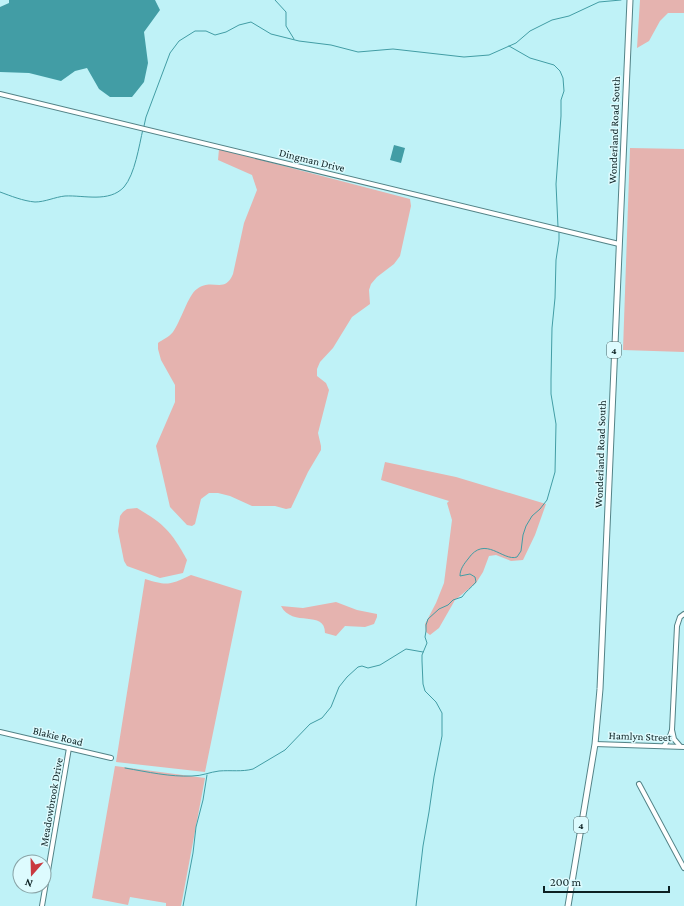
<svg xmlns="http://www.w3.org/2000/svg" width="684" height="906" font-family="'Crimson Pro',serif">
  <rect width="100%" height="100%" fill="#bff2f7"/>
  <g fill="#e5b3af">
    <path d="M640,0h44v13h-16l-8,8 -11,20 -12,7z"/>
    <path d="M630,148l54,1v203l-61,-2z"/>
    <path d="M219,149l191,50 1,7 -11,50 -6,8 -17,13 -6,7 -2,6 1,14 -18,13 -19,31 -13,14 -3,7v7l9,7 3,7 -11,43 3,13v4l-13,22 -17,36 -5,1 -11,-3h-23l-22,-10 -12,-3h-9l-8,6 -6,25 -3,2 -5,-1 -17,-18 -14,-61 19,-44v-17l-14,-25 -3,-11v-6c4,-3 11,-6 15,-11 8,-11 15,-37 24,-43 15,-12 27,6 36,-15l11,-51 13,-33 -5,-15 -34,-15z"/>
    <path d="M385,462l71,15 90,27 -11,31 -12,25 -12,1 -15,-6 -7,1 -6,16 -7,11 -21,17 -16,28 -9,7 -4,-3 -1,-8 11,-21 8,-20 8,-63 -5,-17 2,-2 -68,-21z"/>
    <path d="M137,508c27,16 34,23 50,52l-4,13 -23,5 -33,-12 -3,-5 -6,-30 2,-15 3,-4 4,-3z"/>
    <path d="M191,575l51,16 -37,181 -89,-10 29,-183c22,7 25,6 46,-4z"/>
    <path d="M336,602l21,8 20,4v3l-3,7 -9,3 -20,-1 -9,10 -11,-3c0,-24 -33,-5 -44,-27l22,2z"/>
    <path d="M115,766l90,12 -24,128h-15v-3l-36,-6 -2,8 -36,-7z"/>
  </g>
  <g fill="#429da5">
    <path d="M9,0h146l5,10 -16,22 4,31 -4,19 -12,15h-22l-11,-8 -12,-21 -12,3 -14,10 -32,-8 -29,-1v-65l9,-4z"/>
    <path d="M394,145l11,3 -4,15 -11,-3z"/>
  </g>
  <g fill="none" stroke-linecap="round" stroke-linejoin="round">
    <g stroke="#429da5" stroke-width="1">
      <path d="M275,0l11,12v14l8,13"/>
      <path d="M509,46l21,12 24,7 6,6 3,7 1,13 -3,9v16l-5,68 2,43"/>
      <path d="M144,126l2,-9 24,-64 9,-12 16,-10h11l9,4 11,-3 13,-7 12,-3 20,12 28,7 32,4 27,7 35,-3 71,8 25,-2 27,-12 14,-12 22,-11 17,-4 30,-14 22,-2"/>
      <path d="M0,192c11,4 23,9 35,10 10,0 20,-5 30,-6 19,-1 44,7 59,-9 11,-13 15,-41 19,-58"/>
      <path d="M125,768c23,4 45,9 67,8 10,0 18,-4 27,-5 12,-1 23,1 34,-2l32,-19 25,-26 12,-6 9,-11 8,-20 8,-10 11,-10 4,-1 6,2 12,-3 26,-16 17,3"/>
      <path d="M183,906l10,-53 3,-26 7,-27 4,-25"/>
      <path d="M416,906l7,-60 6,-34 5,-35 8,-41v-23l-6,-11 -11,-11 -2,-7 -1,-23v-6l5,-12 -2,-6 1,-6v-6l2,-6 11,-10 9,-4 5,-5 9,-3c4,-6 9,-9 14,-15l-1,-5 -5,-3 -10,2c0,-7 4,-12 8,-17 17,-25 35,3 49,-2l4,-6 2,-16 3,-9 6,-10 8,-7 7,-9 8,-28 1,-48 -5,-30v-15l1,-51 3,-30 1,-38 3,-20v-9"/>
    </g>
    <defs>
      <g id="minor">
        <path d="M0,94l619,150"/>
        <path d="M672,730l2,9 6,7"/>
        <path d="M0,732l111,26"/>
        <path d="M595,744l89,3"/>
        <path d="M664,746l6,-10 2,-6 5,-104 3,-9 4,-3"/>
        <path d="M639,784l45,84"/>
        <path d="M42,906l27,-158"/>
      </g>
      <path id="major" d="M568,906l27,-162 5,-55 30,-689"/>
    </defs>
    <use href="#minor" stroke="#538387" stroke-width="6"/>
    <use href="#major" stroke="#538387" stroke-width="7"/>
    <use href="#minor" stroke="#fff" stroke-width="4"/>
    <use href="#major" stroke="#fff" stroke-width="5"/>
  </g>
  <g text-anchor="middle" stroke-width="3" stroke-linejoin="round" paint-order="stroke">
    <g fill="#ddfbfe" stroke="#4b6264" stroke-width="1">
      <rect x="607" y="342" width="14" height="16" rx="3"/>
      <rect x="574" y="817" width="14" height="16" rx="3"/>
    </g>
    <g font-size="10" font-weight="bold" fill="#0c2022">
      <text x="614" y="354">4</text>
      <text x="581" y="829">4</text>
    </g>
    <g font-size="11" fill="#0c2022" stroke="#ddfbfe">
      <text transform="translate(614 130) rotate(-88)" y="4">Wonderland Road South</text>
      <text transform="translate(312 160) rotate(14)" y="4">Dingman Drive</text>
      <text transform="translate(600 454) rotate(-88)" y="4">Wonderland Road South</text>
      <text transform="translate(58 736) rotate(14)" y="4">Blakie Road</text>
      <text transform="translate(640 736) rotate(2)" y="4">Hamlyn Street</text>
      <text transform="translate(51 802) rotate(-80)" y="4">Meadowbrook Drive</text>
    </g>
  </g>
  <g transform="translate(32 874) rotate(200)"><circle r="19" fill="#ddfbfe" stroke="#89a3a6"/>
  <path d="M0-3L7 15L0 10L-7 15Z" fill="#c93a40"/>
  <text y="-6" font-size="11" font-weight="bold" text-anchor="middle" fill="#0c2022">N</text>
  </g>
  <path d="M544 886v6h125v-6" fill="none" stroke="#0c2022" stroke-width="2"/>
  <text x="550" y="886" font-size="12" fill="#0c2022" stroke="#ddfbfe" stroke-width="3" paint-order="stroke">200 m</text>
</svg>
